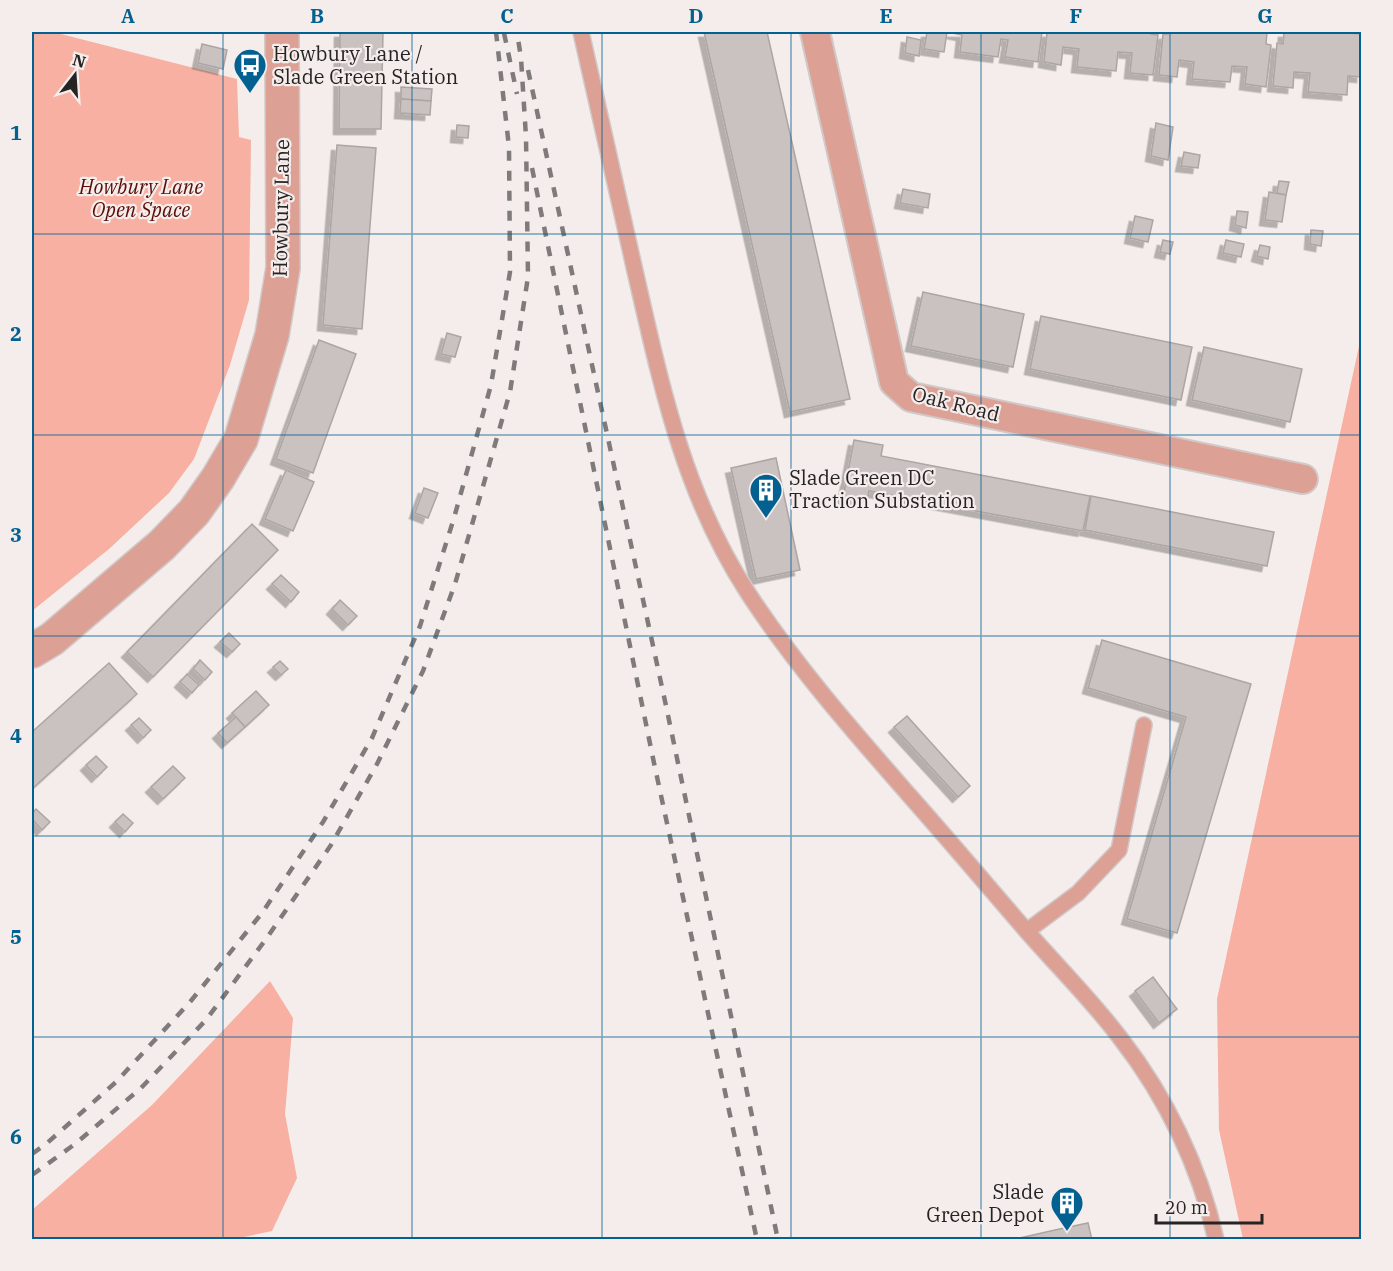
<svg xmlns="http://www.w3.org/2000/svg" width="1393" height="1271" font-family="'IBM Plex Serif',serif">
  <defs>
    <filter id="shadow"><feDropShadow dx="-5.5" dy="5.5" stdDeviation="0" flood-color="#0004"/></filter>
  </defs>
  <rect width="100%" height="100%" fill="#f5edec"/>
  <g fill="#f7b0a2">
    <path d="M32,32l25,1 180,46 2,58 12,3 -2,160 -19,65 -36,94 -25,34 -60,56 -77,62z"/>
    <path d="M1361,337v902h-118l-24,-109 -2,-131z"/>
    <path d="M270,981l23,37 -8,96 12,64 -25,53 -42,9 -198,-1v-29l120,-105z"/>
  </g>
  <g fill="#cac2c1" stroke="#ada5a4" stroke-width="1.5" filter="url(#shadow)">
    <path d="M340,32h43l-2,97h-42z"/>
    <path d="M704,32h63l83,367 -60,13z"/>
    <path d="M927,32h115l-4,30 -33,-5 3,-17 -7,-1 -3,18 -38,-5 2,-17 -15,-3 -3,20 -20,-3z"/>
    <path d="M1047,32h104v2l7,1 -5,40 -23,-2 2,-20 -14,-1 -2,19 -39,-4 2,-18 -16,-2 -2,18 -17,-3z"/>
    <path d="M1168,32h99l-1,12 5,1 -5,42 -21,-3 2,-17 -15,-1 -2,16 -38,-3 2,-17 -15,-2 -2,17 -18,-2 4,-41h5z"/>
    <path d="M1284,32h47l31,2v43l-14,-1 -1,19 -39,-3 2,-19 -16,-1 -1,16 -20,-2 4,-43 6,1z"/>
    <path d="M907,37l14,3 -2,16 -14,-3z"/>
    <path d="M202,44l25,6 -4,19 -25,-6z"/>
    <path d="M401,87l31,2 -1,12 -30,-2z"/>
    <path d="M401,99l30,2 -1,14 -30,-2z"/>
    <path d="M1156,123l17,4 -5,33 -17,-4z"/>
    <path d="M457,125l12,1 -1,12 -12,-1z"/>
    <path d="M337,145l39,3 -14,181 -39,-4z"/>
    <path d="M1184,152l16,3 -2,13 -17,-2z"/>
    <path d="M1279,181l10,1 -3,13 -9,-2z"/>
    <path d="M903,189l27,5 -2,14 -28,-5z"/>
    <path d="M1269,192l17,3 -4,27 -17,-2z"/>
    <path d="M1237,211l11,1 -2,16 -11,-3z"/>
    <path d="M1135,216l18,4 -5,22 -18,-4z"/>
    <path d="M1311,230l12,1 -2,15 -11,-2z"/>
    <path d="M1163,240l10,2 -3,12 -10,-2z"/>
    <path d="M1226,240l18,4 -3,13 -18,-4z"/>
    <path d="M1260,245l10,2 -2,12 -11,-3z"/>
    <path d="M923,292l101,22 -11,53 -102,-21z"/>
    <path d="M1041,316l151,31 -11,53 -151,-31z"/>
    <path d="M447,333l14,4 -6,20 -14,-3z"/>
    <path d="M319,340l37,14 -43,119 -37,-14z"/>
    <path d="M1204,347l98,22 -12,53 -98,-22z"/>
    <path d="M854,440l29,5 -2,11 209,40 -7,35 -214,-40 -2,11 -24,-4z"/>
    <path d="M776,458l24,112 -44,9 -25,-111z"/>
    <path d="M286,470l28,12 -21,49 -28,-12z"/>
    <path d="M424,488l14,5 -10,25 -13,-5z"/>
    <path d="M1091,496l183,36 -7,34 -182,-36z"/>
    <path d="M252,524l26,26 -125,127 -26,-25z"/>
    <path d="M281,575l18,17 -8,10 -19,-18z"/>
    <path d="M340,600l17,16 -9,9 -16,-16z"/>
    <path d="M229,633l11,11 -8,8 -12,-10z"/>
    <path d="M1102,640l149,44 -74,249 -50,-14 59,-202 -98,-29z"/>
    <path d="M200,660l12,12 -7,8 -12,-11z"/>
    <path d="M280,661l8,8 -7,6 -8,-8z"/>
    <path d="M109,663l28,31 -105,95v-57z"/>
    <path d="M187,674l12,11 -7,8 -12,-11z"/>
    <path d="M256,691l13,14 -24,22 -13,-14z"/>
    <path d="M907,716l63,70 -12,11 -64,-70z"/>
    <path d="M236,717l9,10 -18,16 -9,-10z"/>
    <path d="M139,718l12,12 -8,8 -12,-13z"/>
    <path d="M96,756l11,11 -10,10 -11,-12z"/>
    <path d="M173,766l12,12 -22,21 -12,-12z"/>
    <path d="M36,809l14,13 -8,8 -10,-11v-6z"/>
    <path d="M123,814l10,9 -8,9 -10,-10z"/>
    <path d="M1153,977l24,32 -18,14 -24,-32z"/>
    <path d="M1088,1223l4,17h-81l44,-10z"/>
  </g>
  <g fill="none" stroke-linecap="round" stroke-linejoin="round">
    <defs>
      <g id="service">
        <path d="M581,32c18,79 36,159 54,239 26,113 48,222 113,322 47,72 105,138 161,202 39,44 77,89 115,133 32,37 67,71 97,111 45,58 79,128 95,201"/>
        <path d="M1027,931l51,-38 41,-43 25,-125"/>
      </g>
      <path id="minor" d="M815,32l79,350 17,15 392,82"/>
      <path id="tertiary" d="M32,651l20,-12 110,-94 32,-33 24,-34 23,-39 31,-104 11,-67 -1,-236"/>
    </defs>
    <use href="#service" stroke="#d0c9c8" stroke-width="18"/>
    <use href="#minor" stroke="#d0c9c8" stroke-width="32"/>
    <use href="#tertiary" stroke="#d0c9c8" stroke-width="36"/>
    <use href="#service" stroke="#dda095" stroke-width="15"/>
    <use href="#minor" stroke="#dda095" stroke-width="28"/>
    <use href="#tertiary" stroke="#dda095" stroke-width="33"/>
    <g stroke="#807b7b" stroke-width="4.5" stroke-dasharray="10 10" stroke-linecap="butt">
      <path d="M504,33l13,61"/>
      <path d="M528,70l137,631 113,539"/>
      <path d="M532,168l122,595 103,477"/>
      <path d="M32,1154l14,-10 70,-62 74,-80 72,-89 61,-91 49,-84 48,-112 34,-108 37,-133 19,-113 -1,-125 -13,-115"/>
      <path d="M32,1175l43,-31 66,-56 65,-68 60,-81 65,-94 46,-81 46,-93 32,-87 55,-192 18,-115 -2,-140 -5,-79 -4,-26"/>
    </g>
  </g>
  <path fill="none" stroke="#036191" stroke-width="1.5" stroke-opacity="0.55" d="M223,32v1208M412,32v1208M602,32v1208M791,32v1208M981,32v1208M1170,32v1208M32,234h1330M32,435h1330M32,636h1330M32,836h1330M32,1037h1330"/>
  <defs>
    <symbol id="bus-pin" viewBox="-11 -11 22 30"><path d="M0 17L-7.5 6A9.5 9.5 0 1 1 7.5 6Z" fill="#036191" stroke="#f5edec"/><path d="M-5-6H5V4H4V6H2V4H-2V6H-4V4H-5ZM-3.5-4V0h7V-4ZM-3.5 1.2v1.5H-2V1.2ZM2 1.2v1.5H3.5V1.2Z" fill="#fff"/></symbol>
    <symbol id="building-pin" viewBox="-11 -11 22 30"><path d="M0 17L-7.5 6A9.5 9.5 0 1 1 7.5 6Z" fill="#036191" stroke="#f5edec"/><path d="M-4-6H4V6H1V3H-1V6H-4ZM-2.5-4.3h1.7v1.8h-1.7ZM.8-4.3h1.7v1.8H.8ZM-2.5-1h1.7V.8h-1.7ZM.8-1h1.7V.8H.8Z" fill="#fff"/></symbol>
  </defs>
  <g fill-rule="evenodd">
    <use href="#bus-pin" x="231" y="46" width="38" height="52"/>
    <use href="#building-pin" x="747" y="471" width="38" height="52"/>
    <use href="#building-pin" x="1048" y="1184" width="38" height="52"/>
  </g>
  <g text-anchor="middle" stroke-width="4.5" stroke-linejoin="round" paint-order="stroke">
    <g font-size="20" fill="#262323" stroke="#f5edec" text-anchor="start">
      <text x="273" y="61">Howbury Lane /<tspan x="273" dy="23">Slade Green Station</tspan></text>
      <text x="789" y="485">Slade Green DC<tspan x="789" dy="23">Traction Substation</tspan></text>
      <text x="1044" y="1199" text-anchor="end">Slade<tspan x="1044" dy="23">Green Depot</tspan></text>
    </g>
    <g font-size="20" font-style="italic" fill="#5a0d05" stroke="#f5edec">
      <text x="141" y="194">Howbury Lane<tspan x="141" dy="23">Open Space</tspan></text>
    </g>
    <g font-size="20" fill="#262323" stroke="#f5edec">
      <text transform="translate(281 208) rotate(-89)" y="7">Howbury Lane</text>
      <text transform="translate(956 404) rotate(14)" y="7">Oak Road</text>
    </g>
  </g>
  <rect width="1393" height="1271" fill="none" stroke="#f5edec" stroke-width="66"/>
  <g transform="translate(75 75) rotate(17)" stroke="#f5edec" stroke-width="4.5" paint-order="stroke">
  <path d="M0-4.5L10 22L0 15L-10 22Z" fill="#262323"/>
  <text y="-9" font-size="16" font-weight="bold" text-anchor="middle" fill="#262323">N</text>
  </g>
  <path d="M1156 1214v9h106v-9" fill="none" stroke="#262323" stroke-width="3"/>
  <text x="1165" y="1214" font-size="18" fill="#262323" stroke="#f5edec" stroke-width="4.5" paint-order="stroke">20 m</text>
  <rect x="33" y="33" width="1327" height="1205" fill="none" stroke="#036191" stroke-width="2"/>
  <g font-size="20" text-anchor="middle" font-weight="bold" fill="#036191">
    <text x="128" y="23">A</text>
    <text x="317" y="23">B</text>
    <text x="507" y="23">C</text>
    <text x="696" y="23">D</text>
    <text x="886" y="23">E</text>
    <text x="1076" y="23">F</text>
    <text x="1265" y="23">G</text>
    <text x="16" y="140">1</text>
    <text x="16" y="341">2</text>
    <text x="16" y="542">3</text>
    <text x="16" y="743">4</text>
    <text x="16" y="944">5</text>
    <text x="16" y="1144">6</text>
  </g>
</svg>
